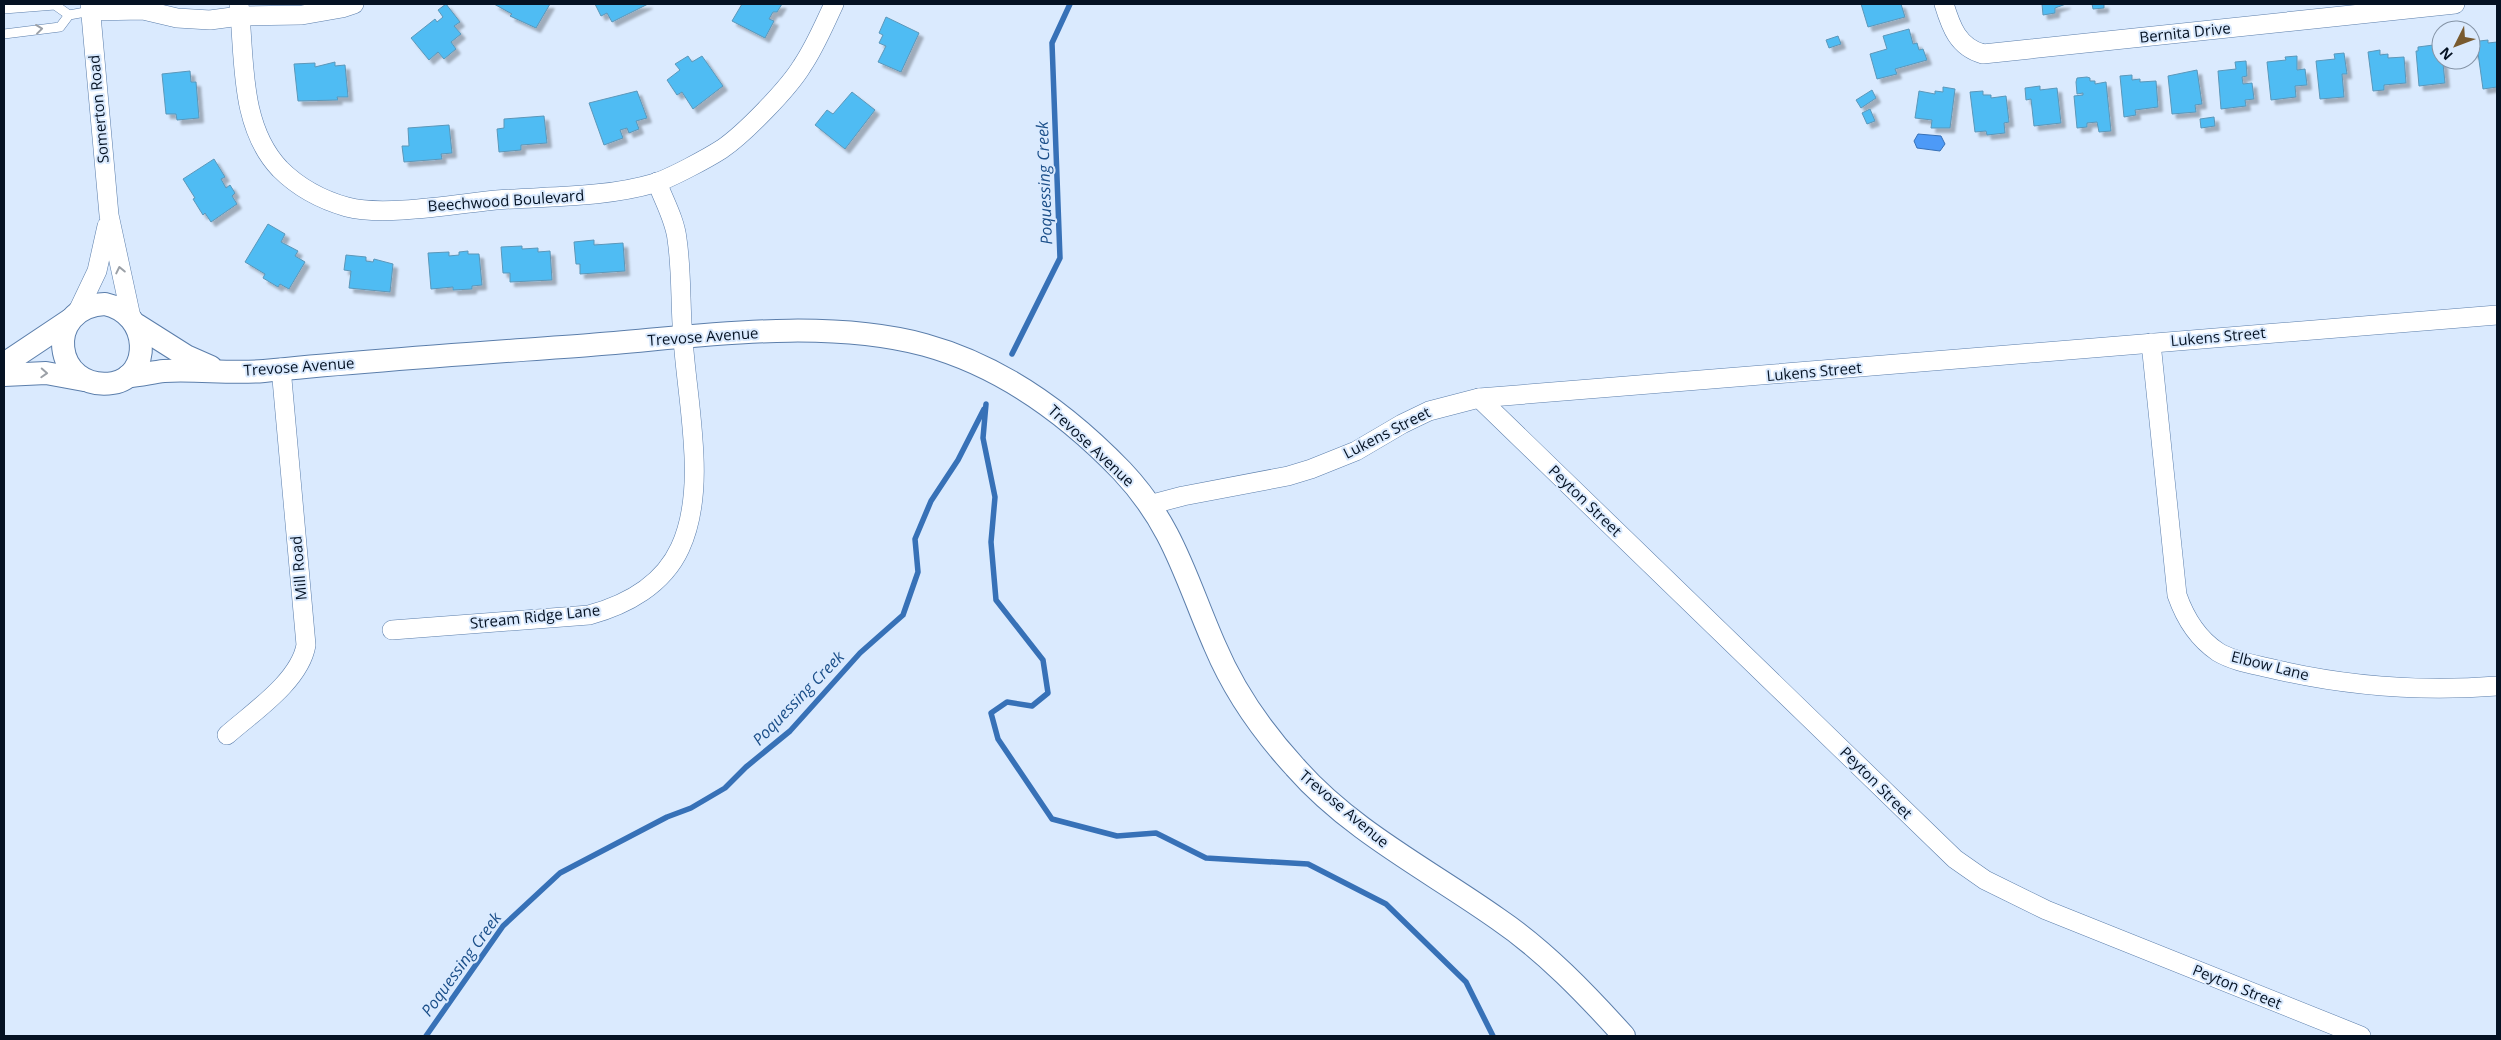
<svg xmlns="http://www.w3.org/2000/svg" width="2501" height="1040" font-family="'Open Sans',sans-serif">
  <defs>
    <filter id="shadow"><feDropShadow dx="4.5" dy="4.5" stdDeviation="1" flood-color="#0004"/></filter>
  </defs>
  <rect width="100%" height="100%" fill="#daeafe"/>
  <path fill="#4d9af7" stroke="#3771b7" d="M1918,134l23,2 4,8 -5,7 -23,-3 -3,-7z"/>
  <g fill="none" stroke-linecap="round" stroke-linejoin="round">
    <g stroke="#3771b7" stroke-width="5.5">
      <path d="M1012,354l48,-96 -8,-215 18,-39"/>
      <path d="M986,404l-3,34 12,59 -4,45 5,58 47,60 5,33 -16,13 -25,-4 -16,11 7,26 54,80 65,17 39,-3 50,25 102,6 78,40 80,78 27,54"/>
      <path d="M426,1036l77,-110 57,-53 107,-56 24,-9 34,-20 21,-21 44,-36 70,-78 43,-38 15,-43 -3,-33 16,-38 27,-41 26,-51"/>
    </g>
  </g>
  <g fill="#50bcf3" stroke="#5b97b9" filter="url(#shadow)">
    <path d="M446,4l14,18 -6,4 7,8 -10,8 5,7 -12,10 -6,-7 -9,8 -18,-22 24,-19 2,3 6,-5 -5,-7z"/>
    <path d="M494,4h56l-14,24 -26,-12 2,-2z"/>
    <path d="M595,4h53l-36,18 -5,-9 -6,3z"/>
    <path d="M742,4h40l-5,8h-4l-4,7 5,2 -9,17 -33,-17z"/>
    <path d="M1861,4h40l4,13 -37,10z"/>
    <path d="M2042,4h24l-11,4v5l-12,2z"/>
    <path d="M2092,4h12v4l-11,1z"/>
    <path d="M886,17l33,16 -18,39 -23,-10 8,-16 -7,-3 4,-8 -4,-2z"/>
    <path d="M1909,29l4,15 4,-1 2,7 4,-1 4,11 -32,9 2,5 -20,5 -7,-25 17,-5 -4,-13z"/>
    <path d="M1838,36l3,8 -12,4 -3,-8z"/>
    <path d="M2488,40v3l9,-1v45l-14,2 -5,-36 -5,1 -2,-12z"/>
    <path d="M2441,44l4,39 -26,3 -3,-35h2v-4z"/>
    <path d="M2380,50v5l8,-1v4l16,-1 2,26 -22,2v5l-11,1 -5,-39z"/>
    <path d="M2344,53l3,21h-5l2,23 -24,2 -4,-38 19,-2 -1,-5z"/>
    <path d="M688,56l4,6 10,-6 21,30 -30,23 -11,-17 -5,3 -10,-15 13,-10 -5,-6z"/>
    <path d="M2297,56v14l8,-1 2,16 -12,1 1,11 -25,3 -4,-38 19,-2 -1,-3z"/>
    <path d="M2246,61l1,15 -5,1 1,7 9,-1 2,16 -9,1 1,6 -25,3 -3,-38 18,-2 -1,-7z"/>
    <path d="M335,62v4l10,-1 3,32h-11l1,3 -40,1 -4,-37 21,-1v4z"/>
    <path d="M2197,70l5,34 -7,1 1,7 -24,2 -4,-38z"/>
    <path d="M190,71l1,11h5l3,36 -22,2 -1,-6h-10l-4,-40z"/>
    <path d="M2132,75v5l8,-1v3l16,-1 2,26 -23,3 1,5 -12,2 -4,-41z"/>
    <path d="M2087,77l3,1v3h5v3l11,-2 5,49 -12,1 -2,-10 -10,1v4l-10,1 -3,-32 9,-1v-2l-6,1 -1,-12 1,-4z"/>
    <path d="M2040,86v4l17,-2 4,35 -27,3 -3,-27 -5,1 -1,-12z"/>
    <path d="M1943,87l12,2 -5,39h-19l1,-8 -17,-2 4,-27 16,3v-3l8,1z"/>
    <path d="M1872,90l4,8 -15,10 -5,-8z"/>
    <path d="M637,91l10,27 -11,3 3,8 -10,4 -2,-5 -7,2 3,8 -19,7 -15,-42z"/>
    <path d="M1983,91v4h8v3l15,-2 3,26 -5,1 1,10 -18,2 -1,-4 -11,1 -5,-40z"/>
    <path d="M852,92l23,18 -30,39 -30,-24 12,-15 6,4z"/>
    <path d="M1870,109l5,12 -8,3 -5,-11z"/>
    <path d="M544,116l3,27 -26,2v5l-22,2 -2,-23 7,-1v-9z"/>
    <path d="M2214,117l1,9 -14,2 -1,-9z"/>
    <path d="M449,125l3,28 -11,1 1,5 -38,3 -2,-16h7l-1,-18z"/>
    <path d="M214,159l11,18 -4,2 5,9 4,-3 5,8 -3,3 5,8 -26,18 -6,-9 -2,2 -10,-16 2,-1 -12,-19z"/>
    <path d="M268,224l17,10 -4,8 17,9 -3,5 10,6 -16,27 -9,-5 -2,3 -15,-9 2,-4 -20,-12z"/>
    <path d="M594,240v5l29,-2 2,28 -45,3v-10h-4l-2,-22z"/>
    <path d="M522,246v3l16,-1v4l12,-1 2,29 -42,2v-9h-7l-2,-26z"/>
    <path d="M468,251v3h11l3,31 -10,1v3l-19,1v-3l-22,2 -3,-36 21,-1v4l10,-1v-3z"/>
    <path d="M346,255l20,2v4l7,1 1,-3 19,5 -3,28 -41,-4 2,-17 -7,-1z"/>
  </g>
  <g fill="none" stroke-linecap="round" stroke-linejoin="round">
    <defs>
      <g id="service">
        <path d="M4,9l51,-4 14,10"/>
        <path d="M4,34l56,-7 9,-12 22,-4"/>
      </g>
      <g id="minor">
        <path d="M90,4l19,211 22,102"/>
        <path d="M239,4c6,55 0,122 41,165 18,18 42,31 67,38 37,10 109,-3 149,-7 53,-4 108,-2 159,-17 16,-5 53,-25 67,-34 22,-15 66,-60 80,-83 13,-19 22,-41 32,-62"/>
        <path d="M1944,4c7,23 14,43 39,50l472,-50"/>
        <path d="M91,11l52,-1 34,8 33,2 30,-4 62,-1 40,-7 12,-4"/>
        <path d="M77,313l20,-42 10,-45"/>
        <path d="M2151,343l26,252c8,23 20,43 41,57 15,9 34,12 51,16 75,18 152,24 228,18"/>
        <path d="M1479,398l476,461 30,21 61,30 315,126"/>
        <path d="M1149,505l34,-9 105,-20 23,-7 45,-18 46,-27 27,-13 50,-13 1018,-83"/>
        <path d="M392,630l197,-15c37,-10 74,-30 91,-67 28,-60 7,-145 3,-210 -3,-33 -1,-66 -6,-99 -2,-19 -13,-38 -20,-57"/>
        <path d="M227,735c26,-23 73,-54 79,-90l-25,-277"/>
      </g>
      <g id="tertiary">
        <path d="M105,304c47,10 46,73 8,79 -60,9 -70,-76 -8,-79z"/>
        <path d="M137,325l49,31 25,11"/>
        <path d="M4,364l66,-44"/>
        <path d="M4,375l42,-2 38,7"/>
        <path d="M128,376c12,0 24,-4 36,-5 33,-2 67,3 100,0 108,-11 217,-18 326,-26 106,-8 231,-28 335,0 76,21 143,70 197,126 52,55 64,109 93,175 19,45 47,85 80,121 56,64 134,103 203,152 47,32 88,75 126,117"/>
      </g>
    </defs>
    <use href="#service" stroke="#5b7eab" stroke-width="10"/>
    <use href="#minor" stroke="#5b7eab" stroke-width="20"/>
    <use href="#tertiary" stroke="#5b7eab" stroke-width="24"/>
    <use href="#service" stroke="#fff" stroke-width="9"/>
    <use href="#minor" stroke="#fff" stroke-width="19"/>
    <use href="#tertiary" stroke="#fff" stroke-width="22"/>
  </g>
  <defs><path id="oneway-chevron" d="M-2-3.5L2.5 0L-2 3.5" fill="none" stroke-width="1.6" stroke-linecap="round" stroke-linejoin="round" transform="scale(1.25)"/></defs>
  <g stroke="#9ba0a7">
    <use href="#oneway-chevron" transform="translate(39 29) rotate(-7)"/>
    <use href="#oneway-chevron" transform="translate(120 270) rotate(-102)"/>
    <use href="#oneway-chevron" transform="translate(44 373) rotate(3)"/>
  </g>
  <g text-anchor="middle" stroke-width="4" stroke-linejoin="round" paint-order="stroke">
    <g font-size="15" fill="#051223" stroke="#daeafe">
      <text transform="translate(2185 33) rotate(-6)" y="5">Bernita Drive</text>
      <text transform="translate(99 109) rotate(-95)" y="5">Somerton Road</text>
      <text transform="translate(506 201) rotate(-4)" y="5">Beechwood Boulevard</text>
      <text transform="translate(703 337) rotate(-4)" y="5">Trevose Avenue</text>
      <text transform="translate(2218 337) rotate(-5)" y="5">Lukens Street</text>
      <text transform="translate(299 367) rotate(-4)" y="5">Trevose Avenue</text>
      <text transform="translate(1814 372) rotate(-5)" y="5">Lukens Street</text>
      <text transform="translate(1387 433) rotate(-27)" y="5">Lukens Street</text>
      <text transform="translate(1091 446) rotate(43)" y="5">Trevose Avenue</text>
      <text transform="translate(1585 501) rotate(44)" y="5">Peyton Street</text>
      <text transform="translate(299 568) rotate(-95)" y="5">Mill Road</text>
      <text transform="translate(535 617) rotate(-6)" y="5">Stream Ridge Lane</text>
      <text transform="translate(2270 666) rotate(14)" y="5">Elbow Lane</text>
      <text transform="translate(1876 783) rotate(45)" y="5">Peyton Street</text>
      <text transform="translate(1344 809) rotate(40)" y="5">Trevose Avenue</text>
      <text transform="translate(2237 987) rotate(22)" y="5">Peyton Street</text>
    </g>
    <g font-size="16" font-style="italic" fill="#1b4f8a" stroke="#daeafe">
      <text transform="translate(1044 183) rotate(-92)" y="6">Poquessing Creek</text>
      <text transform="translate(798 698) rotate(-46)" y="6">Poquessing Creek</text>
      <text transform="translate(461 964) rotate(-54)" y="6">Poquessing Creek</text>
    </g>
  </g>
  <rect width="2501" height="1040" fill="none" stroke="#051223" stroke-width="10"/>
  <g transform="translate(2456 45) rotate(228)"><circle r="24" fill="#daeafe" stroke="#8594a6"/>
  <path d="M0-4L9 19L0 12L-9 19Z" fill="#795a2f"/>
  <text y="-8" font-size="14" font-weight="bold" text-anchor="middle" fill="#051223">N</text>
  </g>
</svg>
